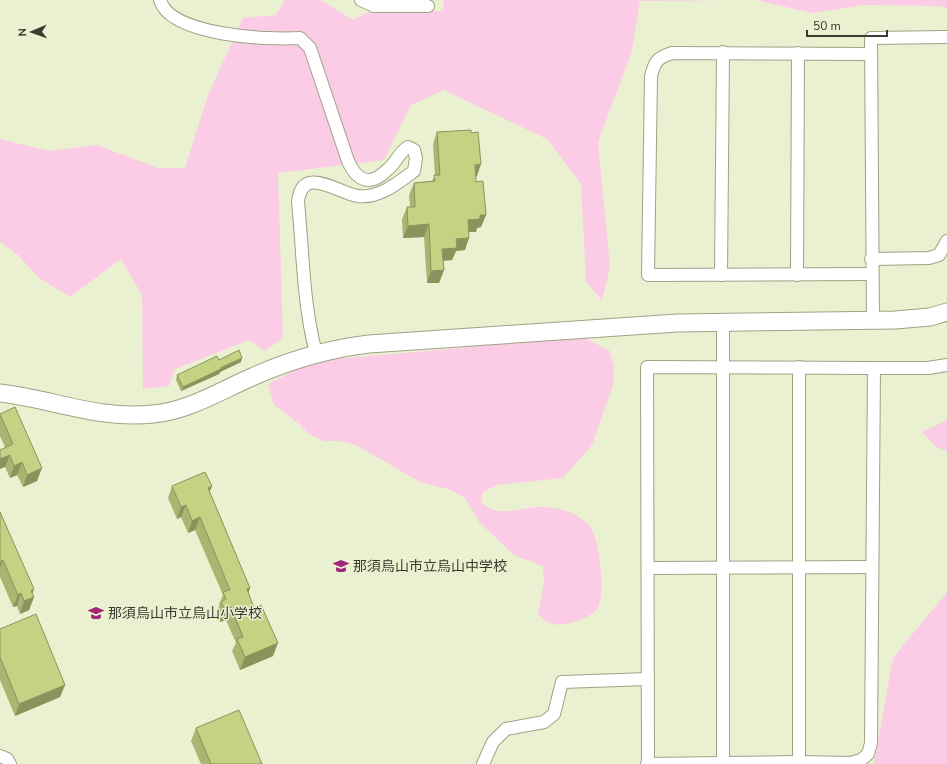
<svg xmlns="http://www.w3.org/2000/svg" width="947" height="764" font-family="'Nunito Sans','Noto Sans JP',sans-serif">
  <rect width="100%" height="100%" fill="#eaf1d1"/>
  <g fill="#fccbe5">
    <path d="M285,0h36l32,20 19,-10 71,1 1,-11h300l-104,1 -9,53 -33,88 12,125 -8,34 -16,-20 -5,-97 -34,-45 -103,-49 -33,15 -27,55 -106,13 5,165 -18,13 -16,-11 -74,29 -6,17 -26,3 -1,-94 -21,-36 -51,38 -32,-20 -20,-22 -18,-13v-103l49,12 48,-6 61,23h27l23,-73 35,-77 33,-3z"/>
    <path d="M756,0h191v8l-10,-2 -72,-1 -53,8z"/>
    <path d="M583,337l27,14 4,16 -1,18 -21,60 -29,33 -66,7 -14,7 -2,8c11,20 40,7 59,7 14,0 30,3 40,11 4,3 9,6 11,10 9,16 15,65 6,81 -4,5 -10,8 -15,10 -17,7 -31,10 -44,-5l6,-32 -1,-16 -29,-11 -35,-33 -14,-24 -14,-8 -31,-8 -64,-37 -16,-4h-15l-15,-6 -11,-11 -25,-19 -6,-21 45,-23z"/>
    <path d="M947,420v31l-11,-4 -14,-15z"/>
    <path d="M947,592v172h-73l19,-106z"/>
  </g>
  <g fill="none" stroke-linecap="round" stroke-linejoin="round">
    <defs>
      <g id="street">
        <path d="M160,0c10,36 108,40 140,38l10,10 38,113c9,20 22,26 39,9 9,-7 12,-18 21,-23l6,3 2,8 -2,13c-15,11 -35,28 -56,25 -19,-2 -56,-33 -60,6 5,50 5,103 18,151"/>
        <path d="M361,0l13,6h54"/>
        <path d="M870,54l-198,-1c-15,5 -17,8 -21,23l-3,199 223,-1"/>
        <path d="M871,259l58,-1 10,-3 8,-14"/>
        <path d="M721,275l2,-223"/>
        <path d="M797,275l1,-222"/>
        <path d="M873,321l-2,-283 76,-1"/>
        <path d="M723,322v440"/>
        <path d="M799,367v395"/>
        <path d="M648,568l224,-1"/>
        <path d="M0,756l7,3 3,5"/>
        <path d="M483,764l10,-22 13,-13 38,-7 10,-8 8,-32 86,-3"/>
        <path d="M647,764l152,-2 51,1 11,-3 7,-6 3,-11 3,-375"/>
        <path d="M648,764l-1,-397 227,1h54l19,-3"/>
      </g>
      <path id="secondary" d="M0,393c52,6 100,27 153,21 35,-3 67,-23 99,-37 38,-17 75,-28 117,-33l308,-21 218,-3 35,-3 17,-5"/>
    </defs>
    <use href="#street" stroke="#9da385" stroke-width="14"/>
    <use href="#secondary" stroke="#9da385" stroke-width="19"/>
    <use href="#street" stroke="#fff" stroke-width="12"/>
    <use href="#secondary" stroke="#fff" stroke-width="17"/>
  </g>
  <g fill="#a9b571">
    <path d="M437,132l40,44 -1,1v5l10,33 -5,12 -4,1 -1,4h-7l-4,18 -9,1 -4,9 -9,1 1,9 -5,13h-12l-3,-46 -21,1 -1,-19 5,-12h3l-1,-12 5,-12 18,-2 3,-6 -2,-31z"/>
    <path d="M219,360l22,2 -21,10 -1,2 -38,17 -5,-11 1,-5z"/>
    <path d="M0,414l37,67 -14,6 -6,-12 -7,3 -5,-11v-20l-5,-11z"/>
    <path d="M172,486l38,6 40,96 -2,5 25,63 -33,14 -8,-19 4,-8 -10,-23 -6,2 -3,-8 2,-8v-1l4,-10 -28,-65 -7,3 -7,-16 -4,2 -9,-21z"/>
    <path d="M0,512l34,77 -2,6 2,2 -5,13 -9,4 -3,-8 -4,1 -13,-30z"/>
    <path d="M0,629l65,56 -5,12 -45,19 -15,-36z"/>
    <path d="M196,728l66,36h-61l-10,-23z"/>
  </g>
  <g fill="#89945c">
    <path d="M481,164l-4,12 -6,1 4,-12z"/>
    <path d="M480,215h6l-5,12 -4,1 -1,4h-12l4,-12z"/>
    <path d="M429,224l-5,13 -21,1 5,-12z"/>
    <path d="M469,238l-4,12 -9,1 -4,9 -14,1 4,-12 14,-10z"/>
    <path d="M444,270l-5,13h-12l4,-12z"/>
    <path d="M242,358l-1,4 -21,10 -1,2 -38,17 2,-4z"/>
    <path d="M10,455l-5,12 -5,2v-10z"/>
    <path d="M22,462l-5,13 -7,3 4,-12z"/>
    <path d="M42,468l-5,13 -14,6 4,-12z"/>
    <path d="M212,486l-5,13 1,-11z"/>
    <path d="M186,505l-5,12 -4,2 4,-12z"/>
    <path d="M200,517l-5,13 -7,3 4,-12z"/>
    <path d="M3,560l-3,8v-6z"/>
    <path d="M250,588l-4,12 1,-11z"/>
    <path d="M34,589l-3,9 3,-1 -5,13 -9,4 4,-13 7,-10z"/>
    <path d="M21,593l-4,13 -4,1 5,-12z"/>
    <path d="M231,607l-5,13 -6,2 5,-12z"/>
    <path d="M278,643l-5,13 -33,14 5,-13z"/>
    <path d="M65,685l-5,12 -45,19 4,-12z"/>
  </g>
  <g fill="#c4d383" stroke="#89945c">
    <path d="M471,130v3l7,-1 3,32 -6,1 1,17 7,-1 3,34h-6v4l-12,1 1,18 -13,1 1,9 -15,1 2,21 -13,1 -2,-47 -21,2 -1,-19h8l-1,-24 21,-2 -1,-6h6l-3,-43z"/>
    <path d="M239,350l3,8 -22,10 1,1 -38,18 -6,-12 40,-19 2,4z"/>
    <path d="M15,407l27,61 -15,7 -5,-13 -8,4 -4,-11 -10,4v-9l13,-6 -13,-30z"/>
    <path d="M205,472l7,14 -4,2 42,100 -3,1 7,19 7,-3 17,38 -33,14 -8,-18 6,-2 -12,-30 -6,3 -4,-8 5,-3 -3,-7 7,-2 -30,-73 -8,4 -6,-16 -5,2 -9,-21z"/>
    <path d="M0,512l34,77 -3,2 3,6 -10,4 -3,-8 -3,2 -15,-35 -3,2z"/>
    <path d="M36,614l29,71 -46,19 -19,-47v-28z"/>
    <path d="M239,710l23,54h-51l-15,-36z"/>
  </g>
  <defs>
    <symbol id="school-bare" viewBox="-9 -9 18 18"><path d="M0-5L7-2L0 1L-7-2ZM-4 1L0 2.5L4 1V4Q0 6-4 4Z" fill="#a32578" stroke="#eaf1d1" stroke-width="2.5" paint-order="stroke"/></symbol>
  </defs>
  <g fill-rule="evenodd">
    <use href="#school-bare" x="330" y="555" width="22" height="22"/>
    <use href="#school-bare" x="85" y="602" width="22" height="22"/>
  </g>
  <g text-anchor="middle" stroke-width="3" stroke-linejoin="round" paint-order="stroke">
    <g font-size="14" fill="#3a3c2f" stroke="#eaf1d1" text-anchor="start">
      <text x="353" y="571">那須烏山市立烏山中学校</text>
      <text x="108" y="618">那須烏山市立烏山小学校</text>
    </g>
  </g>
  <g transform="translate(32 32) rotate(268)" stroke="#eaf1d1" stroke-width="3" paint-order="stroke">
  <path d="M0-3L7 15L0 10L-7 15Z" fill="#3a3c2f"/>
  <text y="-6" font-size="11" font-weight="bold" text-anchor="middle" fill="#3a3c2f">N</text>
  </g>
  <path d="M807 30v6h80v-6" fill="none" stroke="#3a3c2f" stroke-width="2"/>
  <text x="813" y="30" font-size="12" fill="#3a3c2f" stroke="#eaf1d1" stroke-width="3" paint-order="stroke">50 m</text>
</svg>
